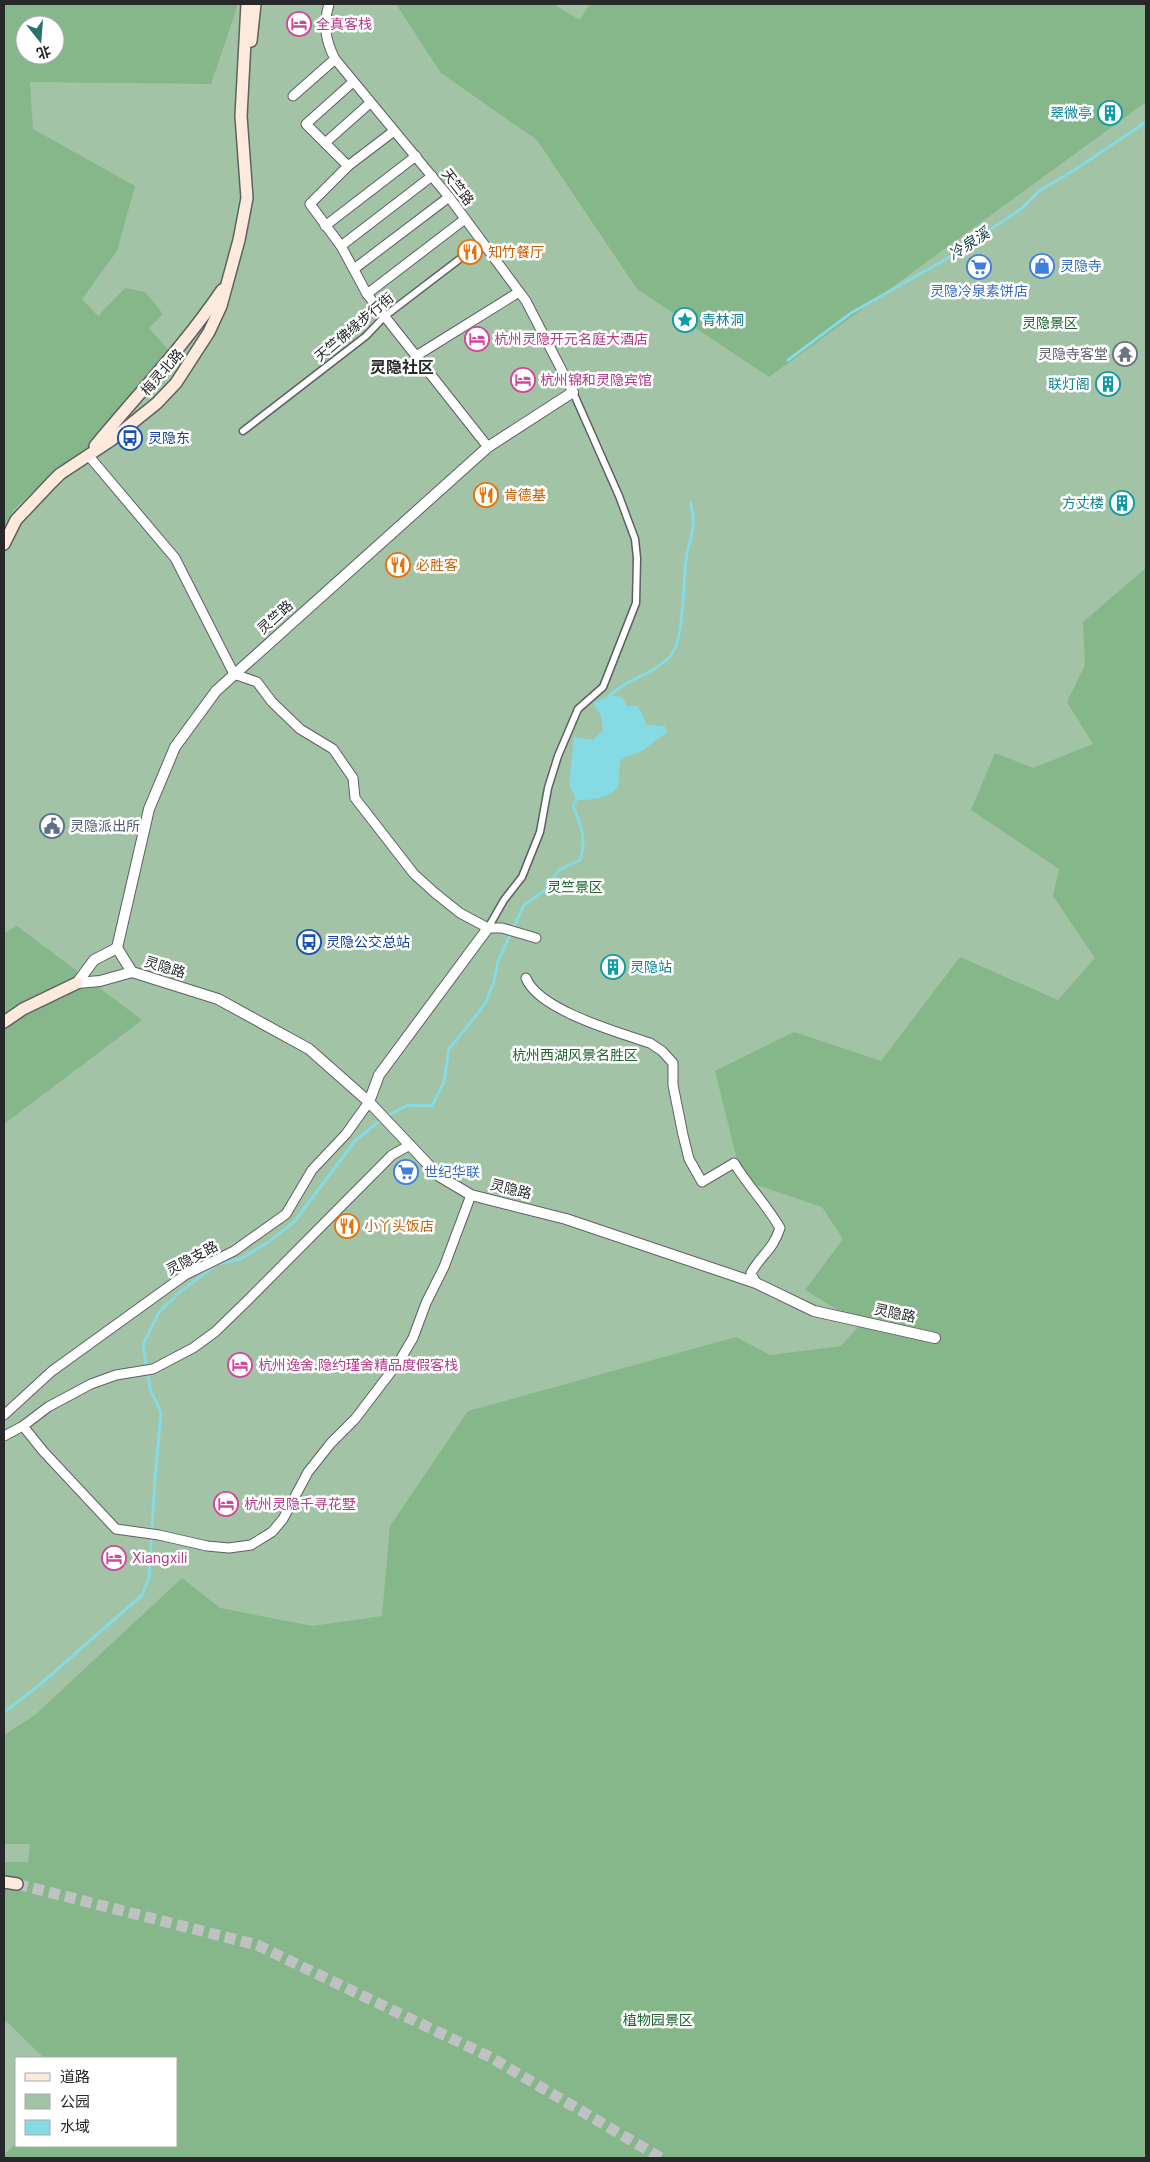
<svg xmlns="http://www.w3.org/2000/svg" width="1150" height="2162" font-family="Inter,'Noto Sans SC',sans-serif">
  <rect width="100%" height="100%" fill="#e6e7ea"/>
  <path fill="#a2c3a5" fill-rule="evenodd" d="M4,4h1142v2052l-177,45 -965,57zM25,25h30v30h-30zM16,2058h160v88h-160z"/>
  <g fill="#85b78a" fill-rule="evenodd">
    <path d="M4,4h234l-27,80 -181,-2 3,47 102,57 -18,65 -35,48 16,17 27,-28 20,4 18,22 -14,14 20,23 -84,100 -32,22 -39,36 -10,20zM25,25h30v30h-30z"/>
    <path d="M396,4h157l27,16 10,-16h556v98l-377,275 -132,-88 -100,-149 -96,-67z"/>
    <path d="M1146,568v1590h-1142v-3l12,-12v3h160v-88h-132l-38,-37 -2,1v-160h24l2,-18h-26v-109l31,-20 147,-137 38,30 92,18 70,-10 8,-90 78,-115 268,-74 34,18 71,-9 20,-22 -56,-34 38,-51 -21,-32 -80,-27 -27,-109 79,-39 87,29 79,-104 98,43 37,-42 -42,-62 6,-27 -88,-59 24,-57 38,15 60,-24 -26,-42 18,-37 -2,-43z"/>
    <path d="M17,926l125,94 -138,104v-191z"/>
  </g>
  <path fill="#85dae3" d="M610,695l12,2 5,9h11l9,19 18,1 2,7c-11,6 -16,12 -25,18 -7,4 -15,4 -22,10l-2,27c-13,11 -25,12 -42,12l-7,-16 5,-47 19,3 10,-10 -2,-14 -8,-13z"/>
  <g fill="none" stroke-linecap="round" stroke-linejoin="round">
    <g stroke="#85dae3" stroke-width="3">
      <path d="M788,360l63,-47 97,-55 73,-49 18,-18 34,-20 73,-49"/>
      <path d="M610,695c18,-17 45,-21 61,-40 13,-15 12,-72 15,-95 1,-11 6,-22 7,-34 1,-7 -1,-15 -2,-23"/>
      <path d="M4,1712l33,-25 105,-92 7,-17 6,-100 6,-65 -11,-25 -7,-43 16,-33 21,-20 37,-28 23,-5 30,-18 24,-19 61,-81 28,-23 25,-13 24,1 12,-24 5,-33 36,-45 9,-22 4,-21 26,-56 21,-15 14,-20 21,-10c7,-20 1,-35 -7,-54l3,-6"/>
    </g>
    <path stroke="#c0c1c3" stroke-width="11" stroke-dasharray="11 5.5" stroke-linecap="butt" d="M17,1884l240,61 233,112 171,101"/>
    <defs>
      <g id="pedestrian">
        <path d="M243,431l123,-95 19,-20 97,-74"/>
        <path d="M488,928l16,-28 18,-23 18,-45 8,-44 10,-32 20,-47 25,-22 33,-84 1,-45 -2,-19 -16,-43 -46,-104"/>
      </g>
      <g id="minor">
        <path d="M329,4c-6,20 -4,36 6,55l114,138 77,104 47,91"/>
        <path d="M353,82l-47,42 42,42 -38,38 31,42 26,48 121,153"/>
        <path d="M293,96l42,-37"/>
        <path d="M325,143l45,-40"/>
        <path d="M348,166l46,-35"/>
        <path d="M325,226l91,-70"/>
        <path d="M341,246l91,-70"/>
        <path d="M354,269l95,-72"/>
        <path d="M367,294l98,-75"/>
        <path d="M416,356l103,-64"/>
        <path d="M88,455l87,103 59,116 23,8 15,20 28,27 33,20 20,29 2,20 59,76 21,19 25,20 28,15h14l34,10"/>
        <path d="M526,978c12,32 94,55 124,65l12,8 11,12v22l10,50 6,24 13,23 32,-19c14,23 33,42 46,65 -7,22 -19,27 -29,45l5,10"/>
        <path d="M4,1415l48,-44 133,-96 49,-24 52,-37 26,-44 34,-36 23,-32"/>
        <path d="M23,1426l25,-19 43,-23 25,-9 37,-6 40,-21 22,-16 34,-33 143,-144 18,-10"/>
        <path d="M4,1436l19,-10 20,25 73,78 43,6 48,11 22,2 22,-3 21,-13 11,-13 25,-47 23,-29 24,-24 45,-59 13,-22 13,-35 18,-36 27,-72"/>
      </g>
      <g id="tertiary">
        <path d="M117,948l32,-139 26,-62 41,-56 272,-244 85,-55"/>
        <path d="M117,948l15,24"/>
        <path d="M132,972l86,27 91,50 60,53 70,74 32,19 95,24 190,64 58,28 121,27"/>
        <path d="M77,983l23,-2 32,-9"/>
        <path d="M77,983l17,-23 23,-12"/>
        <path d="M369,1102l10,-27 109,-147"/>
      </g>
      <g id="secondary">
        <path d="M251,41l4,-37"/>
        <path d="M95,446c43,-52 89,-100 127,-156"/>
        <path d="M4,544l12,-24 35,-37 9,-9 50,-33 47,-38 19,-20 33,-51 12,-26 18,-66 8,-42 -6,-82 6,-112"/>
        <path d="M4,1022l19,-13 54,-26"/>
        <path d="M4,1882l13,2"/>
      </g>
    </defs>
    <use href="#pedestrian" stroke="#5e6062" stroke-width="9"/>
    <use href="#minor" stroke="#5e6062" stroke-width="11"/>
    <use href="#tertiary" stroke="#5e6062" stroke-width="12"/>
    <use href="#secondary" stroke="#5e6062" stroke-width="14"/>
    <use href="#pedestrian" stroke="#fff" stroke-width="6"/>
    <use href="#minor" stroke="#fff" stroke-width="9"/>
    <use href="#tertiary" stroke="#fff" stroke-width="10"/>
    <use href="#secondary" stroke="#fdeadd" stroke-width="11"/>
  </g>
  <defs>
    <symbol id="hotel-ring" viewBox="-11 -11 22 22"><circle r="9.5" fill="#fff" stroke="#d1479c" stroke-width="1.5"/><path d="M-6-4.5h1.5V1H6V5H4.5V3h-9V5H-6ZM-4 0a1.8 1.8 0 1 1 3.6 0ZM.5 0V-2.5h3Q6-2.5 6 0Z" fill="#d1479c"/></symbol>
    <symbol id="building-ring" viewBox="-11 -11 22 22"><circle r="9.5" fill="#fff" stroke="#0f9aa8" stroke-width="1.5"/><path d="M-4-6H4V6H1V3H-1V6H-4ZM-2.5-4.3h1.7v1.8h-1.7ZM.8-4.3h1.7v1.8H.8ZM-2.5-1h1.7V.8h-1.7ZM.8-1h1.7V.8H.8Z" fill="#0f9aa8"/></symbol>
    <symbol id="restaurant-ring" viewBox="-11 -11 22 22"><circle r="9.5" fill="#fff" stroke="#e8710a" stroke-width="1.5"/><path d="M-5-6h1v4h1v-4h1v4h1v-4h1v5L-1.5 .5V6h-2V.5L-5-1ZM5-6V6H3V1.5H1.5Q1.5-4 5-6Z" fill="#e8710a"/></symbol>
    <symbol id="shop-ring" viewBox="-11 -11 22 22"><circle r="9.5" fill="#fff" stroke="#3f7fe0" stroke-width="1.5"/><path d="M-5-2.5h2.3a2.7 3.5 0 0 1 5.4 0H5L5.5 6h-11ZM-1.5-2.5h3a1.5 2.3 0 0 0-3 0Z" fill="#3f7fe0"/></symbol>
    <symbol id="supermarket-ring" viewBox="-11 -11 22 22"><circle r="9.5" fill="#fff" stroke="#3f7fe0" stroke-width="1.5"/><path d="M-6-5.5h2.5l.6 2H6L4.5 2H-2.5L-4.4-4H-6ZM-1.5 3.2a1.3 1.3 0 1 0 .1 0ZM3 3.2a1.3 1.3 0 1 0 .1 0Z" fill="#3f7fe0"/></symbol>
    <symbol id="sight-ring" viewBox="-11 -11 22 22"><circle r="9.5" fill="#fff" stroke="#0f9aa8" stroke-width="1.5"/><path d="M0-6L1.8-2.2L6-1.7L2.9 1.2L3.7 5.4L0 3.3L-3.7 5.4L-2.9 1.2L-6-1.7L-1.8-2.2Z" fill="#0f9aa8"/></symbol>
    <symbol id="temple-ring" viewBox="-11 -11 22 22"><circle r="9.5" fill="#fff" stroke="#6b7280" stroke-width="1.5"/><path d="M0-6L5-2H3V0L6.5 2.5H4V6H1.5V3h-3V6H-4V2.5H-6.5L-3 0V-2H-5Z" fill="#6b7280"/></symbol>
    <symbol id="bus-ring" viewBox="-11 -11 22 22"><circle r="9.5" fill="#fff" stroke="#1a4fb4" stroke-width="1.5"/><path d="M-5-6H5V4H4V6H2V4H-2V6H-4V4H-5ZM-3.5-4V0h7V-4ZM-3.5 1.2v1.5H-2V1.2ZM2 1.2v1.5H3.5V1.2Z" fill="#1a4fb4"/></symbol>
    <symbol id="civic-ring" viewBox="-11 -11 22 22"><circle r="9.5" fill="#fff" stroke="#5c6f8a" stroke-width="1.5"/><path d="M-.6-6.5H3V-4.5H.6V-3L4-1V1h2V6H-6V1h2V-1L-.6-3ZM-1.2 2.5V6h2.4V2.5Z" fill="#5c6f8a"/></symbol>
  </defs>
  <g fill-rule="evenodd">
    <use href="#hotel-ring" x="285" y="10" width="28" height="28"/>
    <use href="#building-ring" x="1096" y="99" width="28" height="28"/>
    <use href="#restaurant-ring" x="456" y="238" width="28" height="28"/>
    <use href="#shop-ring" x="1028" y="252" width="28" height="28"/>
    <use href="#supermarket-ring" x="965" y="253" width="28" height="28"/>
    <use href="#sight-ring" x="671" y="306" width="28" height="28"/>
    <use href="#hotel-ring" x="463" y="325" width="28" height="28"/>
    <use href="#temple-ring" x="1111" y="340" width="28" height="28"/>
    <use href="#hotel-ring" x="509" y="366" width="28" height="28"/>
    <use href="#building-ring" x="1094" y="370" width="28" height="28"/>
    <use href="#bus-ring" x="116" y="424" width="28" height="28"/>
    <use href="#restaurant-ring" x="472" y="481" width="28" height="28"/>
    <use href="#building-ring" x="1108" y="489" width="28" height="28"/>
    <use href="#restaurant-ring" x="384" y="551" width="28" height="28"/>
    <use href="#civic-ring" x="38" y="812" width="28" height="28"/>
    <use href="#bus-ring" x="295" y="928" width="28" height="28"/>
    <use href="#building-ring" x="599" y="953" width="28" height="28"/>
    <use href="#supermarket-ring" x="392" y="1158" width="28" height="28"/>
    <use href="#restaurant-ring" x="333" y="1212" width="28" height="28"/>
    <use href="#hotel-ring" x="226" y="1351" width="28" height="28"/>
    <use href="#hotel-ring" x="212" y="1490" width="28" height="28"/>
    <use href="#hotel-ring" x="100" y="1544" width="28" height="28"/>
  </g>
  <g text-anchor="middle" stroke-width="5" stroke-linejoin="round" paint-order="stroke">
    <g font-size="14" fill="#b23c85" stroke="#fff" text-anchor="start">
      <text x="316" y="29">全真客栈</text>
      <text x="494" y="344">杭州灵隐开元名庭大酒店</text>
      <text x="540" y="385">杭州锦和灵隐宾馆</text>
      <text x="258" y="1370">杭州逸舍.隐约瑾舍精品度假客栈</text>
      <text x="244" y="1509">杭州灵隐千寻花墅</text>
      <text x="132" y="1563">Xiangxili</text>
    </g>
    <g font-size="14" fill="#0d838f" stroke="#fff" text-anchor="end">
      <text x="1092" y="118">翠微亭</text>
      <text x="702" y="325" text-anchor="start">青林洞</text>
      <text x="1090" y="389">联灯阁</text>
      <text x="1104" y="508">方丈楼</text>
      <text x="630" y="972" text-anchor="start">灵隐站</text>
    </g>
    <g font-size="14" fill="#272829" stroke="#fff">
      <text transform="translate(458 187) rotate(52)" y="5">天竺路</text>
      <text transform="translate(354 327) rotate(-40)" y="5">天竺佛缘步行街</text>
      <text transform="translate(162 372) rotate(-49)" y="5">梅灵北路</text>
      <text transform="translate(275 617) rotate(-42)" y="5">灵竺路</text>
      <text transform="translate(165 967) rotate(17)" y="5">灵隐路</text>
      <text transform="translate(511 1189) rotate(14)" y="5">灵隐路</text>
      <text transform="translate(192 1258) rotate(-28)" y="5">灵隐支路</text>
      <text transform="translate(895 1313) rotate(12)" y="5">灵隐路</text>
    </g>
    <g font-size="14" fill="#c56008" stroke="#fff" text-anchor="start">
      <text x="488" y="257">知竹餐厅</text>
      <text x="504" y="500">肯德基</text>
      <text x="416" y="570">必胜客</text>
      <text x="364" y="1231">小丫头饭店</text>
    </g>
    <g font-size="14" fill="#366cbe" stroke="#fff" text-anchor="start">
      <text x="1060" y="271">灵隐寺</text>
      <text x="979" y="296" text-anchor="middle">灵隐冷泉素饼店</text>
      <text x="424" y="1177">世纪华联</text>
    </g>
    <g font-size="14" fill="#1c642c" stroke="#fff">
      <text x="1050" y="328">灵隐景区</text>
      <text x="575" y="892">灵竺景区</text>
      <text x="575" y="1060">杭州西湖风景名胜区</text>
      <text x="658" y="2025">植物园景区</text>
    </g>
    <g font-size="14" fill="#5b616d" stroke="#fff" text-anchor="end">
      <text x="1108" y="359">灵隐寺客堂</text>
    </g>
    <g font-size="14" fill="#164399" stroke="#fff" text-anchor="start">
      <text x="148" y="443">灵隐东</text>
      <text x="326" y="947">灵隐公交总站</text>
    </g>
    <g font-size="14" fill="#4e5e75" stroke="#fff" text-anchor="start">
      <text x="70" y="831">灵隐派出所</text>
    </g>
    <g font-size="15" font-style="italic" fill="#1c4448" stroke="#fff">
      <text transform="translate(969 244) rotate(-33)" y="5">冷泉溪</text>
    </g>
    <g font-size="16" font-weight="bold" fill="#272829" stroke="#fff">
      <text x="402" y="373">灵隐社区</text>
    </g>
  </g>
  <rect width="1150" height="2162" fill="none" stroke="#272829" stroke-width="10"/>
  <rect x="15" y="2057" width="162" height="90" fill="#ffffff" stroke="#a9a9a9"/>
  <rect x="25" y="2073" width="25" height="8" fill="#fdeadd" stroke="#a9a9a9"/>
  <text x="60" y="2082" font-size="15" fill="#272829">道路</text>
  <rect x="25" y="2094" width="25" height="15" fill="#a2c3a5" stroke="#a9a9a9"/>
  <text x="60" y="2107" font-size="15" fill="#272829">公园</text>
  <rect x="25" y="2120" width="25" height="15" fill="#85dae3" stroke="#a9a9a9"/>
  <text x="60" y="2132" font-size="15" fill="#272829">水域</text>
  <g transform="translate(40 40) rotate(163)"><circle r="24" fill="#ffffff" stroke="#a9a9a9"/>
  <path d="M0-4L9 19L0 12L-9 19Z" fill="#29736f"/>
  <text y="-8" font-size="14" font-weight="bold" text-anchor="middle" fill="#272829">北</text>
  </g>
</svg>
